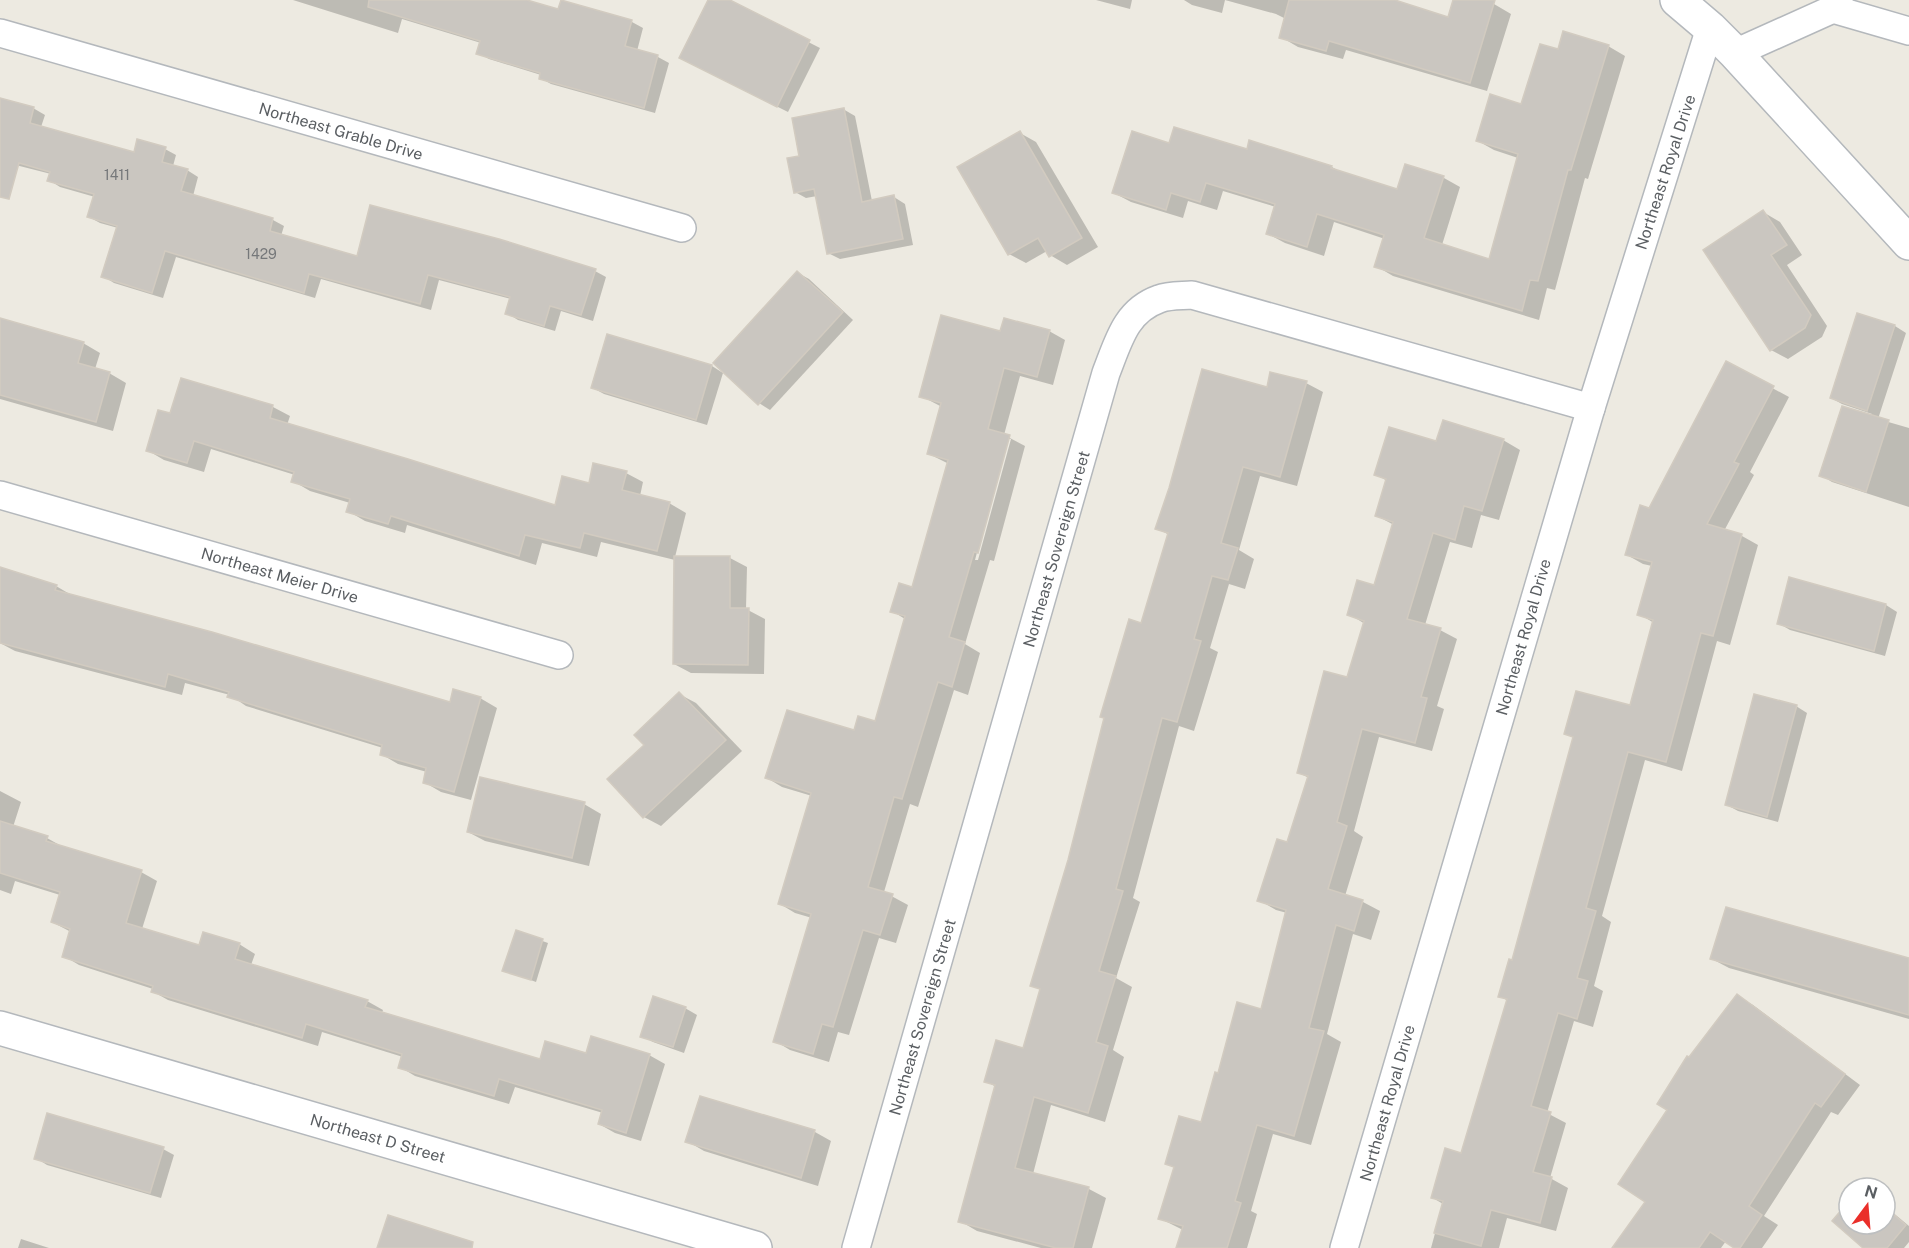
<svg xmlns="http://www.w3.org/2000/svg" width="1909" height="1248" font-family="'Public Sans',sans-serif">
  <rect width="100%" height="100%" fill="#edeae1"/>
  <g fill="#0003" fill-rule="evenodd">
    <path d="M293,0h229l37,11 3,-9 70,20 11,6 -6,23 21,6 11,6 -14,50 -104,-29 -11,-6 1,-3 -52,-16 -11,-6 3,-10 -79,-24 -4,14z"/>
    <path d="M709,0h17l94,48 -32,64 -108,-54z"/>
    <path d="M1096,0h36l-2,9z"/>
    <path d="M1184,0h211v2l54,17 6,-19h26l13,4 17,10 -24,77 -141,-41 -3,9 -45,-12 -17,-10 5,-18 -10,-5 -51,-14 -3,13 -30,-8z"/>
    <path d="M1608,46l17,10 -37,123 -3,-1 -30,112 -8,-2 -8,32 -146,-44 -17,-10 9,-27 -51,-17 -10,34 -39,-13 -17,-9 8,-27 -53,-16 -6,19 -29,-9 -5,17 -52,-16 -17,-9 56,-49 78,7 2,-9 82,25 10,6 56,18 8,-25 38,12 16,9 -18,58 48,16 28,-103 -24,-8 -16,-9 44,-35 37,-55z"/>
    <path d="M0,100l33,8 12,7 -4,12 94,27 30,-5 11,6 -3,11 14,4 11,7 -5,19 80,24 11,6 -3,10 77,22 237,13 11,6 -13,44 -32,-10 -6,20 -37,-11 -11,-7 4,-14 -72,-19 -8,30 -110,-31 -6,19 -139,-41 -13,41 -49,-15 -11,-7 15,-48 -18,-5 -11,-6 6,-20 -35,-10 -11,-7 2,-6 -51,-13z"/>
    <path d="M843,109l12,7 17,85 22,-4 11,7 8,41 -73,14 -12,-6 -11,-57 -11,2 -11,-6 6,-35z"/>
    <path d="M1020,133l16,9 62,105 -31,18 -17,-10 -3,-4 -21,12 -17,-9z"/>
    <path d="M1763,212l17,10 22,33 -15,10 40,61 -5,11 -34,22 -17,-9z"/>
    <path d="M798,273l11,6 44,41 -83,90 -11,-7z"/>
    <path d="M0,320l83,23 17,10 -5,16 14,4 17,10 -13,48 -113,-32z"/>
    <path d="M1895,326l11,7 -28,86 31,9v79l-77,-25 -11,-7 51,-61 -30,-10 -11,-6z"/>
    <path d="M1049,331l16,9 -12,45 -33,-9 -16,59 21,11 -31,115 -4,-1 -25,84 15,9 -12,42 -14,-5 -36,117 -8,-3 -26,88 24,13 -12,38 -17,-5 -30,97 -11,-3 -9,30 -39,-12 -15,-9 37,-123 -17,-5 -15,-9 32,-108 -30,-9 -15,-9 109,-55 29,-104 -13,-8 21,-22 36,-125 -20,-10 13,-47 -21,-11 80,-63zM1007,439h4l-33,121h-3z"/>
    <path d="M608,335l104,31 11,7 -16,52 -103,-31 -11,-6z"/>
    <path d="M1726,363l63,34 -39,75 4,3 -30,56 18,5 16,9 -28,100 -13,-4 -35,130 -37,-11 -43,156 9,6 -17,64 9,5 -10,36 -19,-6 -27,92 19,10 -16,55 18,10 -12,43 -49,-13 -8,30h-68l12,-44 -10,-6 29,-44 46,-153 -8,-5 13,-34 61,-224 -8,-4 65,-27 23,-84 -15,-9 13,-48 -9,-2 -16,-9z"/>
    <path d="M182,380l91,27 17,9 -3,9 269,82 34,-23 36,-11 17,9 -3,14 29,7 17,10 -11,44 55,1 17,9 -1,42 19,10 -1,55 -73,-1 -17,-9 1,-104 -74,-18 -4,15 -55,-14 -6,22 -129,-40 -2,8 -40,-12 -17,-10 2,-8 -40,-12 -17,-10 2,-6 -84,-26 -7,23 -40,-12 -17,-10 24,-35z"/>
    <path d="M1306,383l17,9 -26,94 -37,-10 -21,74 15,9 -9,30 -16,-5 -19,64 8,4 -24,79 -15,-5 -46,172 7,4 -24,76 16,9 -19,63 11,7 -19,65 -54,-17 -18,69 56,15 17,9 -14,50h-51l-64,-17 -17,-10 36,-134 -10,-6 38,-31 17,-60 -9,-5 137,-450 -12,-7 111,-140z"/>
    <path d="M1503,440l17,10 -21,70 -18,-5 -9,33 -22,-6 -25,83 15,5 17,9 -20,67 7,3 -12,42 -53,-14 -25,94 9,6 -18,59 18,6 17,9 -9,29 -18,-6 -26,100 14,8 -30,103 -38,-11 -22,77 6,3 -10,34h-70l6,-18 -24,-12 16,-50 -8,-4 35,-40 18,-49 42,-64 25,-98 -11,-3 -17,-10 29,-56 21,-66 -10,-5 49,-94 17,-55 -16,-10 26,-27 19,-62 -17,-9 10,-35 -11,-7 61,-31z"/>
    <path d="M0,569l56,17 17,10 378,108 29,-6 17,10 -26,92 -30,-8 -17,-10 3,-10 -29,-8 -17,-10 2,-6 -137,-42 -16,-11 -45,-12 -3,12 -167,-44 -15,-8z"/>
    <path d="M1790,579l96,26 11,7 -12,44 -95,-26 -12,-7z"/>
    <path d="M679,694l17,9 46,48 -81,75 -17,-9 2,-72z"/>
    <path d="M1796,706l11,7 -29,109 -40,-11 -11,-6z"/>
    <path d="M0,791l21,11 -8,25 34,11 16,9 78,25 16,9 -15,48 58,18 39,-3 16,10 -4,11 116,36 16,9 -1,3 159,48 46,-6h62l16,9 -24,77 -26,-8 -16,-9 4,-11 -88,-26 -6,17 -94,-28 -15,-9 3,-10 -81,-25 -4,14 -150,-46 -16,-9 1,-2 -74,-24 -15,-9 7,-24 -19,-10 8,-27 -45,-14 -4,13 -11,-4z"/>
    <path d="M584,804l17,10 -12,52 -104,-25 -17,-9z"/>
    <path d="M517,932l31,11 -12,39 -32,-12z"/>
    <path d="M1712,959l197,1v59l-180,-51z"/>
    <path d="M1737,996l16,9 107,80 -22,30 -7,-3 -67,104 14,9 -16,23h-26l-10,-7 -5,7h-107l33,-46 23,-92 20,-51z"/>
    <path d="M685,1008l12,7 -13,38 -31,-11 -11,-6z"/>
    <path d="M701,1098l114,34 16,9 -13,45 -114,-35 -17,-10z"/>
    <path d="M163,1149l11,6 -13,43 -114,-33 -11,-7z"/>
    <path d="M1849,1204v20h36v-18l24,20v16l-5,6h-39l-31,-27z"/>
    <path d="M21,1239l28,9h-31z"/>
  </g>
  <g fill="#cac6c0" stroke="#d2cbc0" stroke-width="1.5">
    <path d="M369,0h158l31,9 3,-9 71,20 -7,26 33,9 -14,53 -105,-29 1,-6 -64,-19 4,-13 -112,-34z"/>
    <path d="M708,0h22l80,40 -33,67 -98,-49z"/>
    <path d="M1289,0h106l53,17 5,-17h42l-25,83 -141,-42 -3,10 -47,-13z"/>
    <path d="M1563,31l46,14 -38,125h-3l-30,111 -8,-1 -8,31 -148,-44 10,-32 -67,-21 -10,33 -41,-13 9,-30 -69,-21 -6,19 -29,-9 -5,17 -54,-17 20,-62 37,12 5,-16 73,22 2,-9 83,26 -1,2 66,21 8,-25 39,12 -20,62 65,21 29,-105 -42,-13 14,-47 31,10 19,-60 18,5z"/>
    <path d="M0,98l34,9 -4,16 104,29 3,-13 29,8 -4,15 26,7 -7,22 92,27 -3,13 87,25 13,-51 129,34 97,30 -15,46 -31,-9 -6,20 -39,-12 5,-17 -82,-22 -8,29 -111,-30 -5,19 -139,-42 -13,42 -51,-16 16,-51 -30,-9 7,-23 -47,-13 3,-9 -31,-9 -10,36 -9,-2z"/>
    <path d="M844,108l18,94 32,-7 9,44 -76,15 -13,-65 -20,4 -7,-35 12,-2 -7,-38z"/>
    <path d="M1020,131l62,107 -33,19 -11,-19 -30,17 -51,-88z"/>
    <path d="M1763,210l24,35 -16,10 40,60 -6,13 -35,23 -67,-101z"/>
    <path d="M797,271l46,41 -85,93 -45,-42z"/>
    <path d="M1857,313l38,12 -28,86 -37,-13z"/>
    <path d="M941,315l59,16 4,-13 46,12 -13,47 -33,-9 -16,61 22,6 -32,118 -4,-1 -25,85 16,5 -13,45 -14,-5 -36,117 -8,-2 -26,90 25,7 -13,41 -17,-5 -30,97 -11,-3 -9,30 -40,-12 38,-128 -33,-10 33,-111 -46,-15 22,-68 67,20 4,-14 17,5 30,-105 -15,-4 9,-29 13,4 36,-127 -21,-6 14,-51 -22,-6z"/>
    <path d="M0,318l84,24 -6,21 32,9 -14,50 -96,-27z"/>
    <path d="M607,334l105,31 -16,55 -105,-32z"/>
    <path d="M1726,361l48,25 -40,76 5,2 -32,60 35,10 -29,102 -12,-3 -35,129 -38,-10 -42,156 10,3 -19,67 11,3 -11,38 -19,-6 -27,93 20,6 -18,60 19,5 -12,46 -49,-13 -10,36 -47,-13 9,-32 -12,-3 14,-50 16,5 46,-154 -9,-2 11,-38 3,1 61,-223 -9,-3 12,-43 54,14 23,-85 -16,-5 15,-53 -27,-7 15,-50 9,3z"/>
    <path d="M1202,369l65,18 3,-15 37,9 -27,96 -37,-10 -22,76 17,5 -10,32 -16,-4 -18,63 7,2 -24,81 -15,-4 -46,171 7,2 -24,80 17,5 -20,66 12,4 -20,67 -54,-16 -19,71 74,19 -16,61h-17l-98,-26 37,-137 -11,-3 12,-42 27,8 17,-59 -10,-3 38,-126 36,-142 -4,-1 29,-98 12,4 27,-90 -13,-4 14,-41z"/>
    <path d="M181,378l92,27 -3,13 138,41 147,46 7,-29 27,7 4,-20 34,8 -5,19 48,12 -13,49 -73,-18 -4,15 -55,-13 -6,21 -128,-40 -3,8 -42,-12 4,-13 -59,-17 3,-10 -100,-31 -7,22 -41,-12 12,-41 12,3z"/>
    <path d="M1842,406l47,14 -23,72 -47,-16z"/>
    <path d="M1443,420l61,19 -22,72 -18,-5 -9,34 -22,-7 -26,86 34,9 -20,69 6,1 -12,45 -53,-14 -25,93 10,4 -19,63 35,11 -9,31 -18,-6 -27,103 15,3 -30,105 -37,-11 -22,76 6,2 -14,45h-51l7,-22 -25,-7 16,-52 -9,-3 14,-48 22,6 14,-50 3,1 19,-71 24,7 25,-99 -29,-9 20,-62 10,3 21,-66 -11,-3 27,-102 23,6 17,-56 -17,-6 10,-35 17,5 19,-63 -18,-6 11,-37 -12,-4 15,-48 47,14z"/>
    <path d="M674,556h56v52h19l-1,57 -75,-1z"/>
    <path d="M0,567l57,18 -2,5 157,42 238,70 3,-13 28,8 -27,95 -31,-9 3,-15 -46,-13 2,-10 -155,-48 2,-5 -61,-18 -3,13 -165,-44z"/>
    <path d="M1789,577l97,27 -12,47 -97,-27z"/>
    <path d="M679,692l47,48 -83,78 -36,-39 37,-34 -10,-10z"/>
    <path d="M1754,694l43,11 -30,112 -42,-12z"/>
    <path d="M480,777l105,25 -13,56 -105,-26z"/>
    <path d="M0,821l48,15 -2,5 96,29 -16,53 73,22 4,-13 37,11 -5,16 133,41 -3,7 175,52 5,-18 41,12 5,-17 59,18 -24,79 -28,-9 4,-14 -103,-31 -5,17 -96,-28 4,-14 -96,-30 -4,14 -151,-46 2,-6 -91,-29 8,-28 -19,-7 9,-30 -60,-19z"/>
    <path d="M1726,907l183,51v57l-199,-56z"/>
    <path d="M516,930l27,9 -12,41 -29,-9z"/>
    <path d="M1737,994l108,80 -24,33 -6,-4 -66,103 13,9 -22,33h-6l-24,-16 -11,16h-87l33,-46 -27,-18 49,-74 -10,-6 30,-48 2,1z"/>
    <path d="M653,996l33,11 -13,40 -33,-10z"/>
    <path d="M700,1096l115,34 -14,48 -116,-36z"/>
    <path d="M47,1113l117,34 -14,46 -116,-34z"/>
    <path d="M1849,1201v23h36v-17l21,18 -19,23h-24l-31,-27z"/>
    <path d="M388,1215l85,27 -1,6h-95z"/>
  </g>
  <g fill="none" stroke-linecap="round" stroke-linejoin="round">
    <defs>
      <g id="minor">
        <path d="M1833,9l76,22"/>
        <path d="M0,33l682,195"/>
        <path d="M1735,53l98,-44 6,-9"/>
        <path d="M0,495l559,160"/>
        <path d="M856,1248l250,-875c12,-30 19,-62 53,-74 10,-4 23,-3 33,-4l399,113"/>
        <path d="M1344,1248l247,-840 119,-380"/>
      </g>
      <g id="tertiary">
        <path d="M1677,0l33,28 25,25 174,190"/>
        <path d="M0,1028l755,220"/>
      </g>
    </defs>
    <use href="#minor" stroke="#b4b8bc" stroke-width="30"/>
    <use href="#tertiary" stroke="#b4b8bc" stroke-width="36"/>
    <use href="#minor" stroke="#fff" stroke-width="27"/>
    <use href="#tertiary" stroke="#fff" stroke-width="33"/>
  </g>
  <g text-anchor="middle" stroke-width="5" stroke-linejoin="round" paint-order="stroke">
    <g font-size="14" fill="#76787a">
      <text x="117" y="180">1411</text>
      <text x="261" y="259">1429</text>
    </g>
    <g font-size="16" fill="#5a5e62" stroke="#fff">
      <text transform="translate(341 131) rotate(16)" y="6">Northeast Grable Drive</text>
      <text transform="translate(1665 172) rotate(-72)" y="6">Northeast Royal Drive</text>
      <text transform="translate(1056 549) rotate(-74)" y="6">Northeast Sovereign Street</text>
      <text transform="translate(280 575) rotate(16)" y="6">Northeast Meier Drive</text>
      <text transform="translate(1523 637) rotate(-74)" y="6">Northeast Royal Drive</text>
      <text transform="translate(922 1017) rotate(-74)" y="6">Northeast Sovereign Street</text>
      <text transform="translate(1387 1103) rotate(-74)" y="6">Northeast Royal Drive</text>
      <text transform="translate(378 1138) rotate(16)" y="6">Northeast D Street</text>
    </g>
  </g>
  <g transform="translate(1867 1206) rotate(16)"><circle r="28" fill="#ffffff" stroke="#bdbfc0" stroke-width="1.5"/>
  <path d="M0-4.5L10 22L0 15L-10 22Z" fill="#ea2f2a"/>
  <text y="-9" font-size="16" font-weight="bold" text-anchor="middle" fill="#5a5e62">N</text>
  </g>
</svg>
